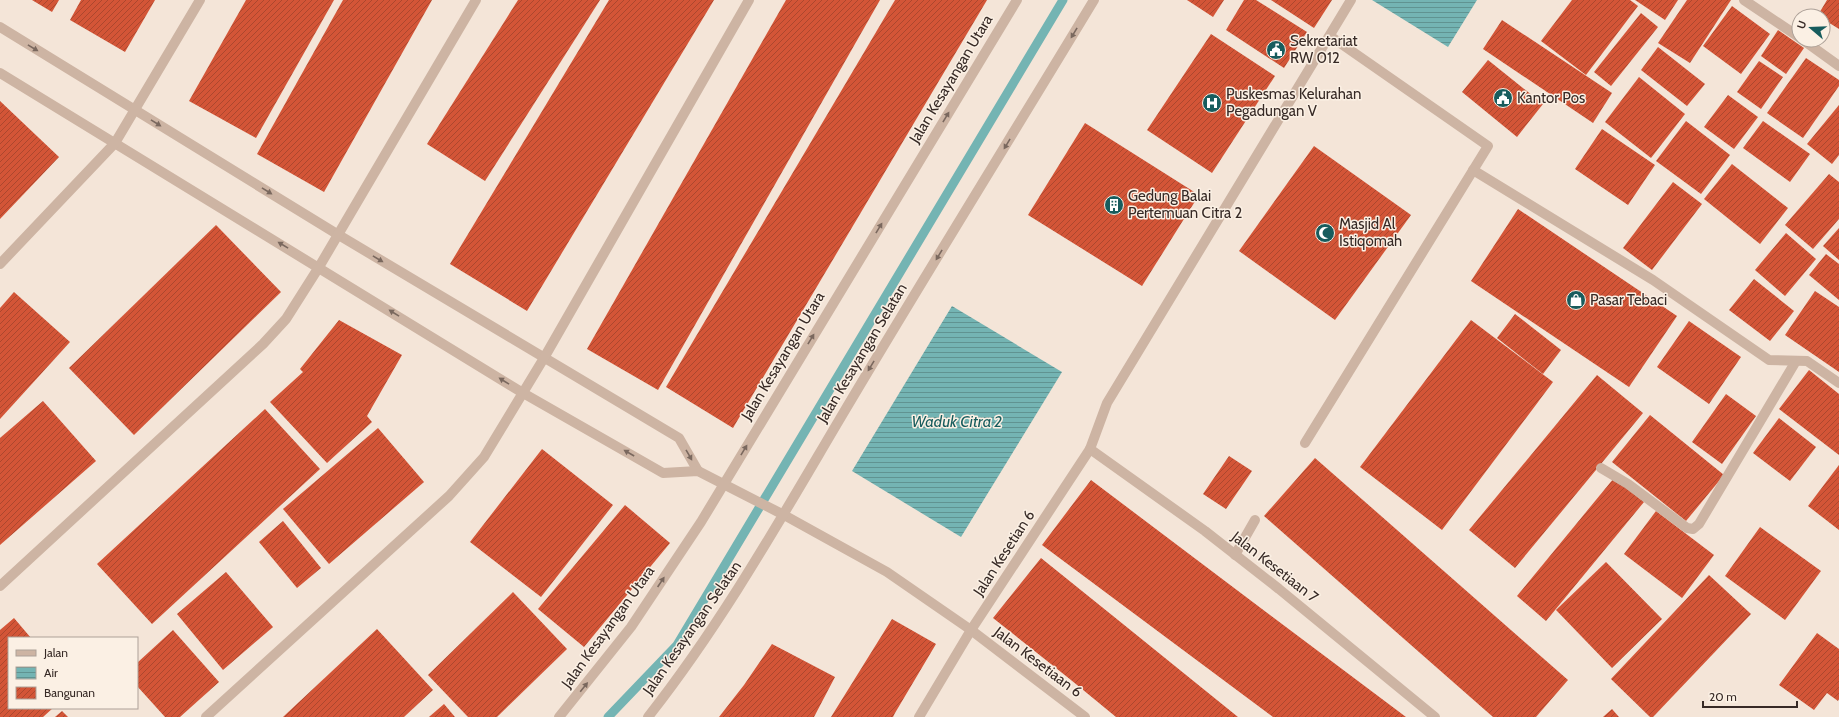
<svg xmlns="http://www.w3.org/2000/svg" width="1839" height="717" font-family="Cabin,sans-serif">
  <defs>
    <pattern id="water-rules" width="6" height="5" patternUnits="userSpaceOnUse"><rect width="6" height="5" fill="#74b4b3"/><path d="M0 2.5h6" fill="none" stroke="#609391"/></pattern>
    <pattern id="building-hatch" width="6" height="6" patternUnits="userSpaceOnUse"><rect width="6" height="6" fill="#d35537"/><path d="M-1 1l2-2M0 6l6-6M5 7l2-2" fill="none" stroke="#ac472e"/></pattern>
  </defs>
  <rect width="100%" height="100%" fill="#f4e5d8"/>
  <g fill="url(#water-rules)">
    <path d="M1372,0h105l-29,47z"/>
    <path d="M952,306l110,66 -101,165 -109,-66z"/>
  </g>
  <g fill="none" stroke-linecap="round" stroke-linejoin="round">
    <path stroke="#74b4b3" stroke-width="9" d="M608,717l69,-72 386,-645"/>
  </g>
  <g fill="url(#building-hatch)">
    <path d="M32,0h27l-7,12z"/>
    <path d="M81,0h74l-30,52 -55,-32z"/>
    <path d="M246,0h88l-78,138 -67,-37z"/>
    <path d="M343,0h89l-108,192 -67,-38z"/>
    <path d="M518,0h82l-115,181 -58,-37z"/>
    <path d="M609,0h105l-187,311 -77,-47z"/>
    <path d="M786,0h94l-222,390 -71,-41z"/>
    <path d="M895,0h92l-254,428 -67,-41z"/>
    <path d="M1187,0h37l-11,17z"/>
    <path d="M1244,0h12l51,32 -23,36 -58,-38z"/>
    <path d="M1271,0h61l-18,28z"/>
    <path d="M1572,0h58l8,6 -52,69 -45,-34z"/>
    <path d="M1635,0h43l-13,20z"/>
    <path d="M1687,0h44l-41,63 -32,-20z"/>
    <path d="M1827,0h12v29l-16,-10v-3l-5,-1z"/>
    <path d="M1732,6l38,28 -29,40 -38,-28z"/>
    <path d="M1641,13l17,14 -47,59 -17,-14z"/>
    <path d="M1502,20l110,73 -19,30 -110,-74z"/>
    <path d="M1778,30l26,18 -18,26 -25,-18z"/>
    <path d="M1211,34l64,42 -63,97 -65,-43z"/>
    <path d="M1658,47l47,37 -18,22 -46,-36z"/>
    <path d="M1806,58l33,22v6l-36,52 -36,-25z"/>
    <path d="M1488,60l55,44 -26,33 -55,-45z"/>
    <path d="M1759,61l24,16 -22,32 -24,-17z"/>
    <path d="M1639,77l46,37 -34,44 -46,-36z"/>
    <path d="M1728,95l30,22 -24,32 -30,-22z"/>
    <path d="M0,101l59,56 -59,62z"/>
    <path d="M1839,105v50l-7,9 -25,-20z"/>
    <path d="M1686,121l44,34 -29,39 -45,-33z"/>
    <path d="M1763,121l47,33 -20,28 -47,-34z"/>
    <path d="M1085,123l114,72 -57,91 -114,-71z"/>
    <path d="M1602,129l53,36 -27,40 -53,-36z"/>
    <path d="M1314,146l97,69 -76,105 -96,-69z"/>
    <path d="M1732,164l56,44 -28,36 -56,-45z"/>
    <path d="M1829,174l10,8v37l-26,30 -28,-24z"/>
    <path d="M1673,182l29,22 -50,66 -29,-22z"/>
    <path d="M1518,209l159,107 -48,71 -158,-106z"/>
    <path d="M216,225l65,67 -147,143 -65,-67z"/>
    <path d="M1839,228v32l-16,-14z"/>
    <path d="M1786,233l30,26 -31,37 -30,-26z"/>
    <path d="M1826,254l13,10v36l-30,-25z"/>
    <path d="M1754,279l40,32 -24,30 -41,-31z"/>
    <path d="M1815,291l24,16v65l-54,-37z"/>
    <path d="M14,292l56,50 -70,77v-111z"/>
    <path d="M1515,314l46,36 -18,24 -46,-36z"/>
    <path d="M339,320l63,35 -35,61 5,6 -45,41 -57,-61 33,-30 -3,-3z"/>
    <path d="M1471,320l82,62 -111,148 -82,-63z"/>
    <path d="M1689,321l52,36 -32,47 -52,-37z"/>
    <path d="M1809,370l30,24v61l-60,-46z"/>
    <path d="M1597,375l46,38 -128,155 -46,-38z"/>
    <path d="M1726,394l30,22 -34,48 -30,-22z"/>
    <path d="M43,401l53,60 -96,84v-107z"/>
    <path d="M265,409l55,60 -168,155 -55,-60z"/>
    <path d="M1650,415l74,60 -38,46 -74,-59z"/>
    <path d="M1779,418l37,29 -26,34 -37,-28z"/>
    <path d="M378,428l46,54 -95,82 -46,-55z"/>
    <path d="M542,449l71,56 -72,92 -71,-55z"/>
    <path d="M1229,456l23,15 -26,38 -23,-15z"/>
    <path d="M1315,458l253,222 -32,37h-43l-229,-201z"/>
    <path d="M1839,465v65l-31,-24z"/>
    <path d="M1614,478l30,24 -98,119 -29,-25z"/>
    <path d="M1091,480l171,129 144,108h-133l-231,-172z"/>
    <path d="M625,505l45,38 -86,104 -46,-38z"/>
    <path d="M1656,511l58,44 -32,43 -58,-44z"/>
    <path d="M283,521l38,47 -24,20 -38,-46z"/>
    <path d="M1760,527l61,44 -36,49 -60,-44z"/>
    <path d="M1041,558l77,62 120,97h-122l-45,-37 -78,-62z"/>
    <path d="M1606,562l56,57 -50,49 -56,-58z"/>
    <path d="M226,572l47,55 -50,43 -46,-56z"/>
    <path d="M1709,575l42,39 -98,103h-3l-39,-38z"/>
    <path d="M513,592l54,57 -70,68h-29l-40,-42z"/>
    <path d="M14,618l17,20h-22v70h44l-10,9h-43v-87z"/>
    <path d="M892,619l44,25 -41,69 -2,4h-62z"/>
    <path d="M377,629l56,61 -29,27h-121z"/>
    <path d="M173,630l46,52 -39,35h-15l-28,-31v-23z"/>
    <path d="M1817,633l22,16v50l-1,2 -11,-8 -13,17 -35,-25z"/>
    <path d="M772,644l63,33 -21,40h-95l25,-32z"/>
    <path d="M444,704l11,13h-26z"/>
    <path d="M1612,709l7,8h-16z"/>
    <path d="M62,711l6,6h-13z"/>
  </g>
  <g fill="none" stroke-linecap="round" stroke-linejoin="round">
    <g stroke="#cdb4a3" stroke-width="10">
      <path d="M1744,0l55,37"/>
      <path d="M0,27l337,207 342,204 19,33"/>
      <path d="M1803,40l36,26"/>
      <path d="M0,73l523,320 140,80 35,-2 86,44 103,57 84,58 114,87"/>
      <path d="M1473,170l180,110 116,80 38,1 32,22"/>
      <path d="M0,264l115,-121 85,-143"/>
      <path d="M1305,443l183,-297 -158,-110"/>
      <path d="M1090,449l115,82 74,58 156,128"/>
      <path d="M1601,468l27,16 59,44 6,1 6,-5 97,-163"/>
      <path d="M1235,555l20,-35"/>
      <path d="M0,586l263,-242 23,-25 33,-52 157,-267"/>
      <path d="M206,717l243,-221 35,-39 60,-99 205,-358"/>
      <path d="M919,717l52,-87 119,-181 17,-46 244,-403"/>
    </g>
    <g stroke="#cdb4a3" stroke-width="10">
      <path d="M559,717l72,-90 70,-105 316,-522"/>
      <path d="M648,717c74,-94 132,-197 193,-300 83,-140 169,-278 253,-417"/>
    </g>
  </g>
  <defs><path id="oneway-solid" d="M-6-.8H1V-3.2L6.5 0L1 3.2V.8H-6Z"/></defs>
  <g fill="#7a685e">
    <use href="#oneway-solid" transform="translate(1074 33) rotate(121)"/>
    <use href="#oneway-solid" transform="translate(33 48) rotate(31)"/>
    <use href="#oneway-solid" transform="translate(946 117) rotate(-59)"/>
    <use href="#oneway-solid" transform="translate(156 123) rotate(32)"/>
    <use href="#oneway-solid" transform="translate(1007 144) rotate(121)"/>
    <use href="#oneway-solid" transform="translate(267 191) rotate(32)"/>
    <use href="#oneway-solid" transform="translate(879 228) rotate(-59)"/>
    <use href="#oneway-solid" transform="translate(283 245) rotate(-149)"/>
    <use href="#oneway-solid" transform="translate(939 255) rotate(121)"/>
    <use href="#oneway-solid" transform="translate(378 259) rotate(31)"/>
    <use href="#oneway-solid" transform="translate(394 313) rotate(-148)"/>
    <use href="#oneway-solid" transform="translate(811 339) rotate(-59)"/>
    <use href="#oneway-solid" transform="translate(871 366) rotate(121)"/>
    <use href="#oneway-solid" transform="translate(504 381) rotate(-148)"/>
    <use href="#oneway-solid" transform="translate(744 450) rotate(-59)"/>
    <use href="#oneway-solid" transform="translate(629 453) rotate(-150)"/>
    <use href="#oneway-solid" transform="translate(689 455) rotate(60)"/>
    <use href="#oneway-solid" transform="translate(661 582) rotate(-56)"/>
    <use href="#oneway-solid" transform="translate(584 687) rotate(-51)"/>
  </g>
  <defs>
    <symbol id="civic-disc" viewBox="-11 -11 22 22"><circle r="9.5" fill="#175c5d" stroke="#fbf0e4"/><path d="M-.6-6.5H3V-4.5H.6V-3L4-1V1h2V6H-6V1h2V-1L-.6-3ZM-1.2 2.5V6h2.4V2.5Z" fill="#fff"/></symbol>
    <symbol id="hospital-disc" viewBox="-11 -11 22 22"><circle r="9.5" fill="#175c5d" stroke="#fbf0e4"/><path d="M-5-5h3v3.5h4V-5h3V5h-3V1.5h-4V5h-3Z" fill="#fff"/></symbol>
    <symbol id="building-disc" viewBox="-11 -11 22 22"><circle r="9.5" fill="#175c5d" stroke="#fbf0e4"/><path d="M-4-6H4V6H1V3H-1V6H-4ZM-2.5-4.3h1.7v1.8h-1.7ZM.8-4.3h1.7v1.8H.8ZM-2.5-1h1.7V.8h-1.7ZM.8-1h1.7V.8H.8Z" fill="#fff"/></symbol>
    <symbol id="mosque-disc" viewBox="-11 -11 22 22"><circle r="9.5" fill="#175c5d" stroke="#fbf0e4"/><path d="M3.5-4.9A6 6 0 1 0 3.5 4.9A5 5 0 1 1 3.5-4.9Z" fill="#fff"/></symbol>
    <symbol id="shop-disc" viewBox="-11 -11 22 22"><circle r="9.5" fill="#175c5d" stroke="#fbf0e4"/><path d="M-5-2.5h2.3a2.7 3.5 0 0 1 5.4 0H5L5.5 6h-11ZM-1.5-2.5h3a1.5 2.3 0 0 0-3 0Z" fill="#fff"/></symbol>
  </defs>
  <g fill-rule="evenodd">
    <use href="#civic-disc" x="1265" y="39" width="22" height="22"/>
    <use href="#civic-disc" x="1492" y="87" width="22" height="22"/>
    <use href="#hospital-disc" x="1201" y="92" width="22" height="22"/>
    <use href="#building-disc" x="1103" y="194" width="22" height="22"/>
    <use href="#mosque-disc" x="1314" y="222" width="22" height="22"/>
    <use href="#shop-disc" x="1565" y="289" width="22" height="22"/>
  </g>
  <g text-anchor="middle" stroke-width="3" stroke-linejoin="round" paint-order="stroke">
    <g font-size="15" fill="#372a26" stroke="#fbf0e4" text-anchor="start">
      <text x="1290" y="46">Sekretariat<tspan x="1290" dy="17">RW 012</tspan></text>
      <text x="1226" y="99">Puskesmas Kelurahan<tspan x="1226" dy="17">Pegadungan V</tspan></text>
      <text x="1517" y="103">Kantor Pos</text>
      <text x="1128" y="201">Gedung Balai<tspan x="1128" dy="17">Pertemuan Citra 2</tspan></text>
      <text x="1339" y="229">Masjid Al<tspan x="1339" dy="17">Istiqomah</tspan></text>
      <text x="1590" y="305">Pasar Tebaci</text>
    </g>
    <g font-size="15" fill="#372a26" stroke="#fbf0e4">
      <text transform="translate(951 79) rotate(-59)" y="5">Jalan Kesayangan Utara</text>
      <text transform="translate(862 353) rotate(-59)" y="5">Jalan Kesayangan Selatan</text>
      <text transform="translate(783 356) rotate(-59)" y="5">Jalan Kesayangan Utara</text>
      <text transform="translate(1004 553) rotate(-57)" y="5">Jalan Kesetian 6</text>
      <text transform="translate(1275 567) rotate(38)" y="5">Jalan Kesetiaan 7</text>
      <text transform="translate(608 627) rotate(-54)" y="5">Jalan Kesayangan Utara</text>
      <text transform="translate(692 628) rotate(-55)" y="5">Jalan Kesayangan Selatan</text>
      <text transform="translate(1038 662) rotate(37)" y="5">Jalan Kesetiaan 6</text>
    </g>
    <g font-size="16" font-style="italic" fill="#175c5d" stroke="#fbf0e4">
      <text x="957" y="427">Waduk Citra 2</text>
    </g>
  </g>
  <rect x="8" y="637" width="130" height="72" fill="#fbf0e4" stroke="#ada198"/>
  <rect x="16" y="650" width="20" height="6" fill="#cdb4a3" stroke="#ada198"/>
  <text x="44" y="657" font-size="12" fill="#372a26">Jalan</text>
  <rect x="16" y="667" width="20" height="12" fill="url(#water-rules)" stroke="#ada198"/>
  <text x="44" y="677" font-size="12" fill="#372a26">Air</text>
  <rect x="16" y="687" width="20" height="12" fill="url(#building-hatch)" stroke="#ada198"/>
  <text x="44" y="697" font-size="12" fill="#372a26">Bangunan</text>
  <g transform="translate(1811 28) rotate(289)"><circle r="19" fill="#fbf0e4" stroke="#ada198"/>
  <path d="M0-3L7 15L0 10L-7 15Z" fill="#175c5d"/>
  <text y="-6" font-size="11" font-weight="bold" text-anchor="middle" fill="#372a26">U</text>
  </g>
  <path d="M1703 701v6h94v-6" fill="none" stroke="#372a26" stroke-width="2"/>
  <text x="1709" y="701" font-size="12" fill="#372a26" stroke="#fbf0e4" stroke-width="3" paint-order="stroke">20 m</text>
</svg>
